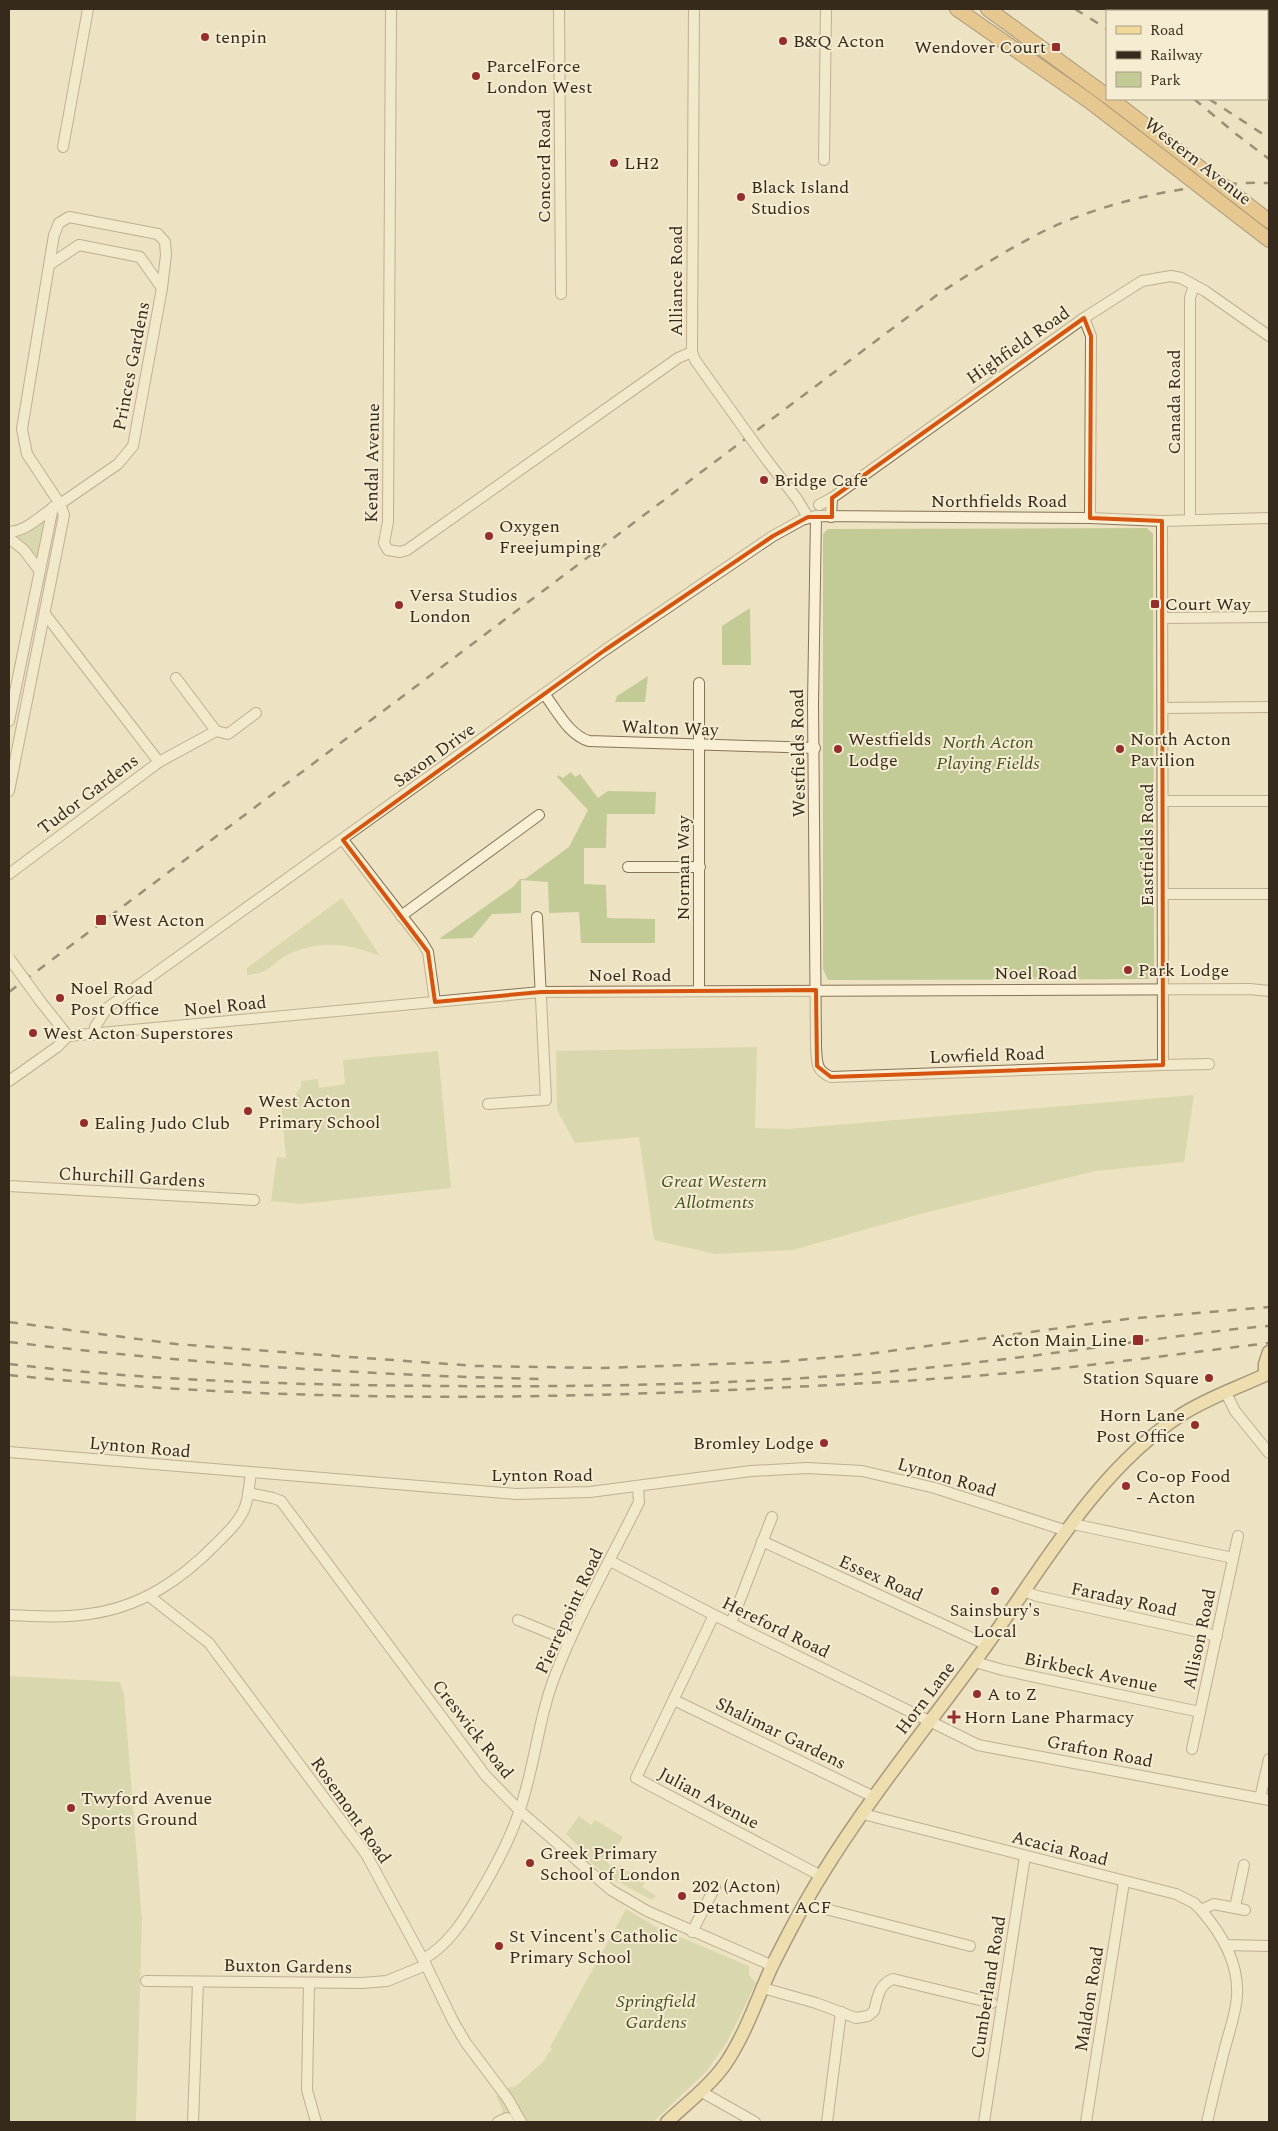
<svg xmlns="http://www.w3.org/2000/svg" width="1278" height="2131" font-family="Spectral,serif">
  <rect width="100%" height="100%" fill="#ede2c1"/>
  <g fill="#c2cb96">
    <path d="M43,521l2,2 -7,37 -23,-24 9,-3z"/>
    <path d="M1147,528l6,6 1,439 -6,6 -320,1 -5,-11v-435l5,-5z"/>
    <path d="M750,608l1,57h-28l-1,-1v-38z"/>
    <path d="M648,676l-3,26h-30l2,-6z"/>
    <path d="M571,772l4,5 5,-3 18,24 10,-7 48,1 -1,22h-48l-1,34h-22v36l22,1 1,33 48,1v24h-74l-2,-31 -30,1 -1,-31 -27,-2v33l-29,1 -20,24 -33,1 74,-52 7,-8h5l44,-32 19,-37 -31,-33 1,-2 5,3z"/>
    <path d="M342,898l38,58c-33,-13 -62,-17 -95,0 -7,4 -12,10 -19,14 -5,4 -13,4 -19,5v-7z"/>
    <path d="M757,1047l-2,81 33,1 406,-34 -10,67 -89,9 -175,43 -127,36 -78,4 -61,-14 -15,-103 -64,6 -18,-33 -1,-59z"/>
    <path d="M438,1051l13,137 -150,16 -30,-3 6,-44 9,1 -5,-55 8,-1 12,-15v-6l17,-2 1,9 26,-4 -2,-24z"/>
    <path d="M9,1676l111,6 4,12 18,227 -6,201h-127z"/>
    <path d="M579,1816l12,9 4,-5 28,17 -16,25 9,8 3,-5 26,17 -3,5 14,9 -4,4 -43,-23 -25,-20 2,-3 -20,-20z"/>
    <path d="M626,1909l30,18 93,39v9l7,8 -29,59 -20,29 -54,51h-149l-2,-14 -6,-11 8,-8 12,-3 28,-25 4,-8 4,-3 -2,-3z"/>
  </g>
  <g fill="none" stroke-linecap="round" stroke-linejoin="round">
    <defs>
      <g id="minor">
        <path d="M391,9l-3,513 -4,21 4,7 12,2 7,-2 271,-192 14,-6"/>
        <path d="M559,9l2,285"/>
        <path d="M694,9l-2,343 3,8 50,70"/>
        <path d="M1250,9v2"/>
        <path d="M1267,39l2,1"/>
        <path d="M63,147l25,-138"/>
        <path d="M824,160l2,-151"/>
        <path d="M49,265l30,-20 61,12 22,31"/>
        <path d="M1084,318l58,-37 29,-5 10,2 24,13 64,45"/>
        <path d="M766,459l31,40 11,18"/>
        <path d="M819,505l13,-7"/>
        <path d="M816,516l-3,188 3,343c1,16 0,24 15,30l332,-12 -1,-544"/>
        <path d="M831,517l1,-19 252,-180 7,18 -1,182"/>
        <path d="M1190,519v-221l4,-13"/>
        <path d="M9,532c20,-1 34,-20 51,-28l58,-40 15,-18 29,-158 4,-33 -1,-13 -7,-8 -89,-17 -10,6 -5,12 -32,194 5,25 33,50 4,11 -55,276"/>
        <path d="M9,538l15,12 15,20"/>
        <path d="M45,614l114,148"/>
        <path d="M1163,618l106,-1"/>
        <path d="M699,683v308"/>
        <path d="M545,695c13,17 24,40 44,46l226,7"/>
        <path d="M1163,708l106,-1"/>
        <path d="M9,721l44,-214"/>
        <path d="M216,731l12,3 28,-21"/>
        <path d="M1163,801h106"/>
        <path d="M343,840l79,102 6,10 7,50"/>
        <path d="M628,867h72"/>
        <path d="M9,874l150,-112 57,-31 -40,-53"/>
        <path d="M1163,894h106"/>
        <path d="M401,916l138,-101"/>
        <path d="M41,1002l27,34"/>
        <path d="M94,1035l1,-8 12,-19 498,-358 168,-114 29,-16 14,-4 274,2 72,3 107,-3"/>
        <path d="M1163,1065l46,-1"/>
        <path d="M9,1081l48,-34 11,-11 473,-44 709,-3 19,2"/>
        <path d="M488,1104l58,-4 -9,-183"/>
        <path d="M9,1186l245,14"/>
        <path d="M1226,1393l9,18 34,42"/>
        <path d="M9,1452l507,42 74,-2 161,-21 56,-3 55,3 73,17 132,43"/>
        <path d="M248,1493l25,5 8,3 204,274 35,36 91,79 36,21 126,55"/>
        <path d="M1073,1524l160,34"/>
        <path d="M762,1541l225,104"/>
        <path d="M610,1561l104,54 264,130 291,55"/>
        <path d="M1024,1591l13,5 180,40"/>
        <path d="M149,1596l60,47 157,211 60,111 27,56 13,22 42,56 13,23"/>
        <path d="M9,1615c27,1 53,3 80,-1 52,-7 92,-34 128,-71 10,-10 23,-22 28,-36 4,-10 4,-23 6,-34"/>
        <path d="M714,1615l-78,163 185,98"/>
        <path d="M518,1620l51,21"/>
        <path d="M731,1623l41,-106"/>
        <path d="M975,1662l28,8 197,42"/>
        <path d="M674,1700l200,97"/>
        <path d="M1192,1749l46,-213"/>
        <path d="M1260,1798l9,-39"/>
        <path d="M863,1814l313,80 18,9 7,7 13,-6 31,6"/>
        <path d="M806,1904l164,42"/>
        <path d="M1235,1907l9,-42"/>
        <path d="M1201,1910c21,24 38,53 36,86 -1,16 -7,33 -11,48 -7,26 -13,52 -19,78"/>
        <path d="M692,1932l23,-45"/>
        <path d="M1226,1945l43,1"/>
        <path d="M423,1959c23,-12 39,-36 52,-58 17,-28 34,-58 44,-89 16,-45 19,-94 37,-139 23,-59 55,-114 83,-171l-1,-15"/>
        <path d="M146,1981l216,2 25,-2 39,-16"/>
        <path d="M309,1983l-2,107 9,32"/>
        <path d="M763,1988l53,15 40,15 12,-2 6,-5c4,-14 4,-26 19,-32l99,24"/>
        <path d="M700,2091l55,31"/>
        <path d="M193,2122l5,-140"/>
        <path d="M498,2122l9,-4 2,4"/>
        <path d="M827,2122l14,-110"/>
        <path d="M984,2122l41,-266"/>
        <path d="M1086,2122l38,-240"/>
      </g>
      <path id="major" d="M667,2122c20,-19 43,-36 59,-59 20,-30 31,-64 46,-97 15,-30 31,-61 49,-90 46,-75 102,-144 154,-215 62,-83 117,-188 206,-246 26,-17 56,-27 84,-40v-11l4,-12"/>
      <g id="highway">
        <path d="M957,9l132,92 95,73"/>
        <path d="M988,9l119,87"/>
        <path d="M1111,99l92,71"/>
        <path d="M1243,201l26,20"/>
        <path d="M1225,206l44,34"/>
      </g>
    </defs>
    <use href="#minor" stroke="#867359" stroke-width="12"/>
    <use href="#major" stroke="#54412d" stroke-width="15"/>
    <use href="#highway" stroke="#54412d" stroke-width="16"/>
    <use href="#minor" stroke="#f8efd4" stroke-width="10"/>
    <use href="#major" stroke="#f0d999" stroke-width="12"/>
    <use href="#highway" stroke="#dca653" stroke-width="14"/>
    <g stroke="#362a1d" stroke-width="2.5" stroke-dasharray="9 9" stroke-linecap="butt">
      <path d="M1075,9l32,20"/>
      <path d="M1194,99l42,35 33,25"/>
      <path d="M1209,99l60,39"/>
      <path d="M9,992l928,-697c35,-23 69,-45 107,-64 64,-31 154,-50 225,-48"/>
      <path d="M9,1322l167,22 119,9 181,13 126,2 175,-6 91,-8 259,-35 142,-12"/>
      <path d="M9,1342c176,21 353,33 531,37"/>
      <path d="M9,1364c143,17 287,21 431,22 144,1 288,-1 432,-13 93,-8 185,-20 277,-33 40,-5 80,-11 120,-14"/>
      <path d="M9,1375c246,26 495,26 742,14 103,-5 207,-10 310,-21 70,-7 139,-17 208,-25"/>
    </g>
    <defs>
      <g id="minor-bridge">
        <path d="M745,430l21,29"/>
        <path d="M9,958l32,44"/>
      </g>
      <g id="highway-bridge">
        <path d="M1203,170l40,31"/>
        <path d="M1184,174l41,32"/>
      </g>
    </defs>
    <use href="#minor-bridge" stroke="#867359" stroke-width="12" stroke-linecap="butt"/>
    <use href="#highway-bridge" stroke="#54412d" stroke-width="16" stroke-linecap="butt"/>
    <use href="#minor-bridge" stroke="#f8efd4" stroke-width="10"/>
    <use href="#highway-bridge" stroke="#dca653" stroke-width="14"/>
  </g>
  <path d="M0 0H1278V2131H0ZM1084,318l7,18 -1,182 72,3 1,544 -332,12 -14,-11 -1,-76 -275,2 -106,10 -7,-50 -85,-112 262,-190 168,-114 35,-19h24v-19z" fill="#ede2c1" fill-opacity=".55" fill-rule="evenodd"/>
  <path fill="none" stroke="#d6540e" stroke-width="4" stroke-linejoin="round" d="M1084,318l7,18 -1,182 72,3 1,544 -332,12 -14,-11 -1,-76 -275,2 -106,10 -7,-50 -85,-112 262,-190 168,-114 35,-19h24v-19z"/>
  <g fill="#952e2a" stroke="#f5ecd1" stroke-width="2">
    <circle cx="205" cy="37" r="5"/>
    <circle cx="783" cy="41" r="5"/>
    <rect x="1051" y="42" width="10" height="10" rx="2.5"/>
    <circle cx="476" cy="76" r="5"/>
    <circle cx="614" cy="163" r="5"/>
    <circle cx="741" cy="197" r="5"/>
    <circle cx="764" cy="480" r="5"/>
    <circle cx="489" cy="536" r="5"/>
    <rect x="1150" y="599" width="10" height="10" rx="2.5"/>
    <circle cx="399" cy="605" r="5"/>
    <circle cx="838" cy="749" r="5"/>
    <circle cx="1120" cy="749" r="5"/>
    <rect x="95" y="914" width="12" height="12" rx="2.5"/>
    <circle cx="1128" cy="970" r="5"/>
    <circle cx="60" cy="998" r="5"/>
    <circle cx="33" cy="1033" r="5"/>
    <circle cx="248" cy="1111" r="5"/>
    <circle cx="84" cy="1123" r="5"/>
    <rect x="1132" y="1334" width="12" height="12" rx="2.5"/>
    <circle cx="1209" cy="1378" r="5"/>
    <circle cx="1195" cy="1425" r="5"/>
    <circle cx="824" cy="1443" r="5"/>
    <circle cx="1126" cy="1486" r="5"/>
    <circle cx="995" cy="1591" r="5"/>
    <circle cx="977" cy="1694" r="5"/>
    <path d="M951.5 1709.5h5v5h5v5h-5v5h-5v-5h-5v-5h5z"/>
    <circle cx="71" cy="1808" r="5"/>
    <circle cx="530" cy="1863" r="5"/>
    <circle cx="682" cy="1896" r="5"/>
    <circle cx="499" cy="1946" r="5"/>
  </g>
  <g text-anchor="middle" stroke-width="4" stroke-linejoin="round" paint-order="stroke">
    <g font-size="18" fill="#362a1d" stroke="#f5ecd1" text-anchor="start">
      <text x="215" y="43">tenpin</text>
      <text x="793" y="47">B&amp;Q Acton</text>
      <text x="1046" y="53" text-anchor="end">Wendover Court</text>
      <text x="486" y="72">ParcelForce<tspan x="486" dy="21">London West</tspan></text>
      <text x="624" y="169">LH2</text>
      <text x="751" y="193">Black Island<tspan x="751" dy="21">Studios</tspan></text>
      <text x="774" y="486">Bridge Cafe</text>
      <text x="499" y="532">Oxygen<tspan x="499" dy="21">Freejumping</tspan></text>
      <text x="409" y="601">Versa Studios<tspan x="409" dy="21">London</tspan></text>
      <text x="1165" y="610">Court Way</text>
      <text x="848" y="745">Westfields<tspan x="848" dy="21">Lodge</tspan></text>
      <text x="1130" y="745">North Acton<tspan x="1130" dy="21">Pavilion</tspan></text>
      <text x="112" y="926">West Acton</text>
      <text x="1138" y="976">Park Lodge</text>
      <text x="70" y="994">Noel Road<tspan x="70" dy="21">Post Office</tspan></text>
      <text x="43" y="1039">West Acton Superstores</text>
      <text x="258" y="1107">West Acton<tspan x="258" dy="21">Primary School</tspan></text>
      <text x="94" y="1129">Ealing Judo Club</text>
      <text x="1127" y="1346" text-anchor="end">Acton Main Line</text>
      <text x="1199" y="1384" text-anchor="end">Station Square</text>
      <text x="1185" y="1421" text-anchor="end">Horn Lane<tspan x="1185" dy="21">Post Office</tspan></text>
      <text x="814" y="1449" text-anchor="end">Bromley Lodge</text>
      <text x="1136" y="1482">Co-op Food<tspan x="1136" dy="21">- Acton</tspan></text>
      <text x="995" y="1616" text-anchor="middle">Sainsbury's<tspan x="995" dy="21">Local</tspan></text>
      <text x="987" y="1700">A to Z</text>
      <text x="964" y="1723">Horn Lane Pharmacy</text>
      <text x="81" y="1804">Twyford Avenue<tspan x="81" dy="21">Sports Ground</tspan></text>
      <text x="540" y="1859">Greek Primary<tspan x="540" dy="21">School of London</tspan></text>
      <text x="692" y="1892">202 (Acton)<tspan x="692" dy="21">Detachment ACF</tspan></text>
      <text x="509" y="1942">St Vincent's Catholic<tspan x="509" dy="21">Primary School</tspan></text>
    </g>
    <g font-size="18" fill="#362a1d" stroke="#f5ecd1">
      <text transform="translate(1198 161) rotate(38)" y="6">Western Avenue</text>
      <text transform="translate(544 166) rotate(-90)" y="6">Concord Road</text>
      <text transform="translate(676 281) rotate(-90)" y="6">Alliance Road</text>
      <text transform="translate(1018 345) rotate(-35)" y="6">Highfield Road</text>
      <text transform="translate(131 366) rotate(-79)" y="6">Princes Gardens</text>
      <text transform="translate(1174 402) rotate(-90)" y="6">Canada Road</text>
      <text transform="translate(372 463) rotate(-89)" y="6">Kendal Avenue</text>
      <text x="999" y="507">Northfields Road</text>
      <text transform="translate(670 728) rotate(2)" y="6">Walton Way</text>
      <text transform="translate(798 753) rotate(-91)" y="6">Westfields Road</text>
      <text transform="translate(434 755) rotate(-36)" y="6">Saxon Drive</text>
      <text transform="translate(88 794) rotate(-37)" y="6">Tudor Gardens</text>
      <text transform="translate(1147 845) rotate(-90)" y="6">Eastfields Road</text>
      <text transform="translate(683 868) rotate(-90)" y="6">Norman Way</text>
      <text x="1036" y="979">Noel Road</text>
      <text x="630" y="981">Noel Road</text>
      <text transform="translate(225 1006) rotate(-6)" y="6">Noel Road</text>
      <text transform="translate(987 1055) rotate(-2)" y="6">Lowfield Road</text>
      <text transform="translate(132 1177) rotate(3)" y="6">Churchill Gardens</text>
      <text transform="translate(140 1447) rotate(5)" y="6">Lynton Road</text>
      <text x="542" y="1481">Lynton Road</text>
      <text transform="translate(947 1477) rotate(16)" y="6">Lynton Road</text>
      <text transform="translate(881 1578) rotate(24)" y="6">Essex Road</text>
      <text transform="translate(1124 1599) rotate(12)" y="6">Faraday Road</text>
      <text transform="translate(569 1611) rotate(-65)" y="6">Pierrepoint Road</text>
      <text transform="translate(776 1627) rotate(26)" y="6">Hereford Road</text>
      <text transform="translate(1199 1639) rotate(-78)" y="6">Allison Road</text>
      <text transform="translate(1091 1672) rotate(12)" y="6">Birkbeck Avenue</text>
      <text transform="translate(925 1698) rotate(-53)" y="6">Horn Lane</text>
      <text transform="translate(473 1729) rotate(52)" y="6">Creswick Road</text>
      <text transform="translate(781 1733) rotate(26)" y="6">Shalimar Gardens</text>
      <text transform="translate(1100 1751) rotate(11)" y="6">Grafton Road</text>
      <text transform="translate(709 1798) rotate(28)" y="6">Julian Avenue</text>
      <text transform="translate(351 1810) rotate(55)" y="6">Rosemont Road</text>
      <text transform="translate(1060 1848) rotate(14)" y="6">Acacia Road</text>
      <text transform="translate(288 1966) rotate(1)" y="6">Buxton Gardens</text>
      <text transform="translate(988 1987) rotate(-81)" y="6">Cumberland Road</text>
      <text transform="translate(1089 1999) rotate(-81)" y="6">Maldon Road</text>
    </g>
    <g font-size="18" font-style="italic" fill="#455224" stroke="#f5ecd1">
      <text x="988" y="748">North Acton<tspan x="988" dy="21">Playing Fields</tspan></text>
      <text x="714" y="1187">Great Western<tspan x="714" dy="21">Allotments</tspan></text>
      <text x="656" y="2007">Springfield<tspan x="656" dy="21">Gardens</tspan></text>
    </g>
  </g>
  <rect width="1278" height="2131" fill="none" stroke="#362a1d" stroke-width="20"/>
  <rect x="1106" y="10" width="162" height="90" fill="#f5ecd1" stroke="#a99e89"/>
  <rect x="1116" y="26" width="25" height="8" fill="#f0d999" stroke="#a99e89"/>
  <text x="1150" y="35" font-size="15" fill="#362a1d">Road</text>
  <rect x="1116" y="51" width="25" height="8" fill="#362a1d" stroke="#a99e89"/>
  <text x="1150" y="60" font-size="15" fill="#362a1d">Railway</text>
  <rect x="1116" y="72" width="25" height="15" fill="#c2cb96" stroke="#a99e89"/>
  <text x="1150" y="85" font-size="15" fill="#362a1d">Park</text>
</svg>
